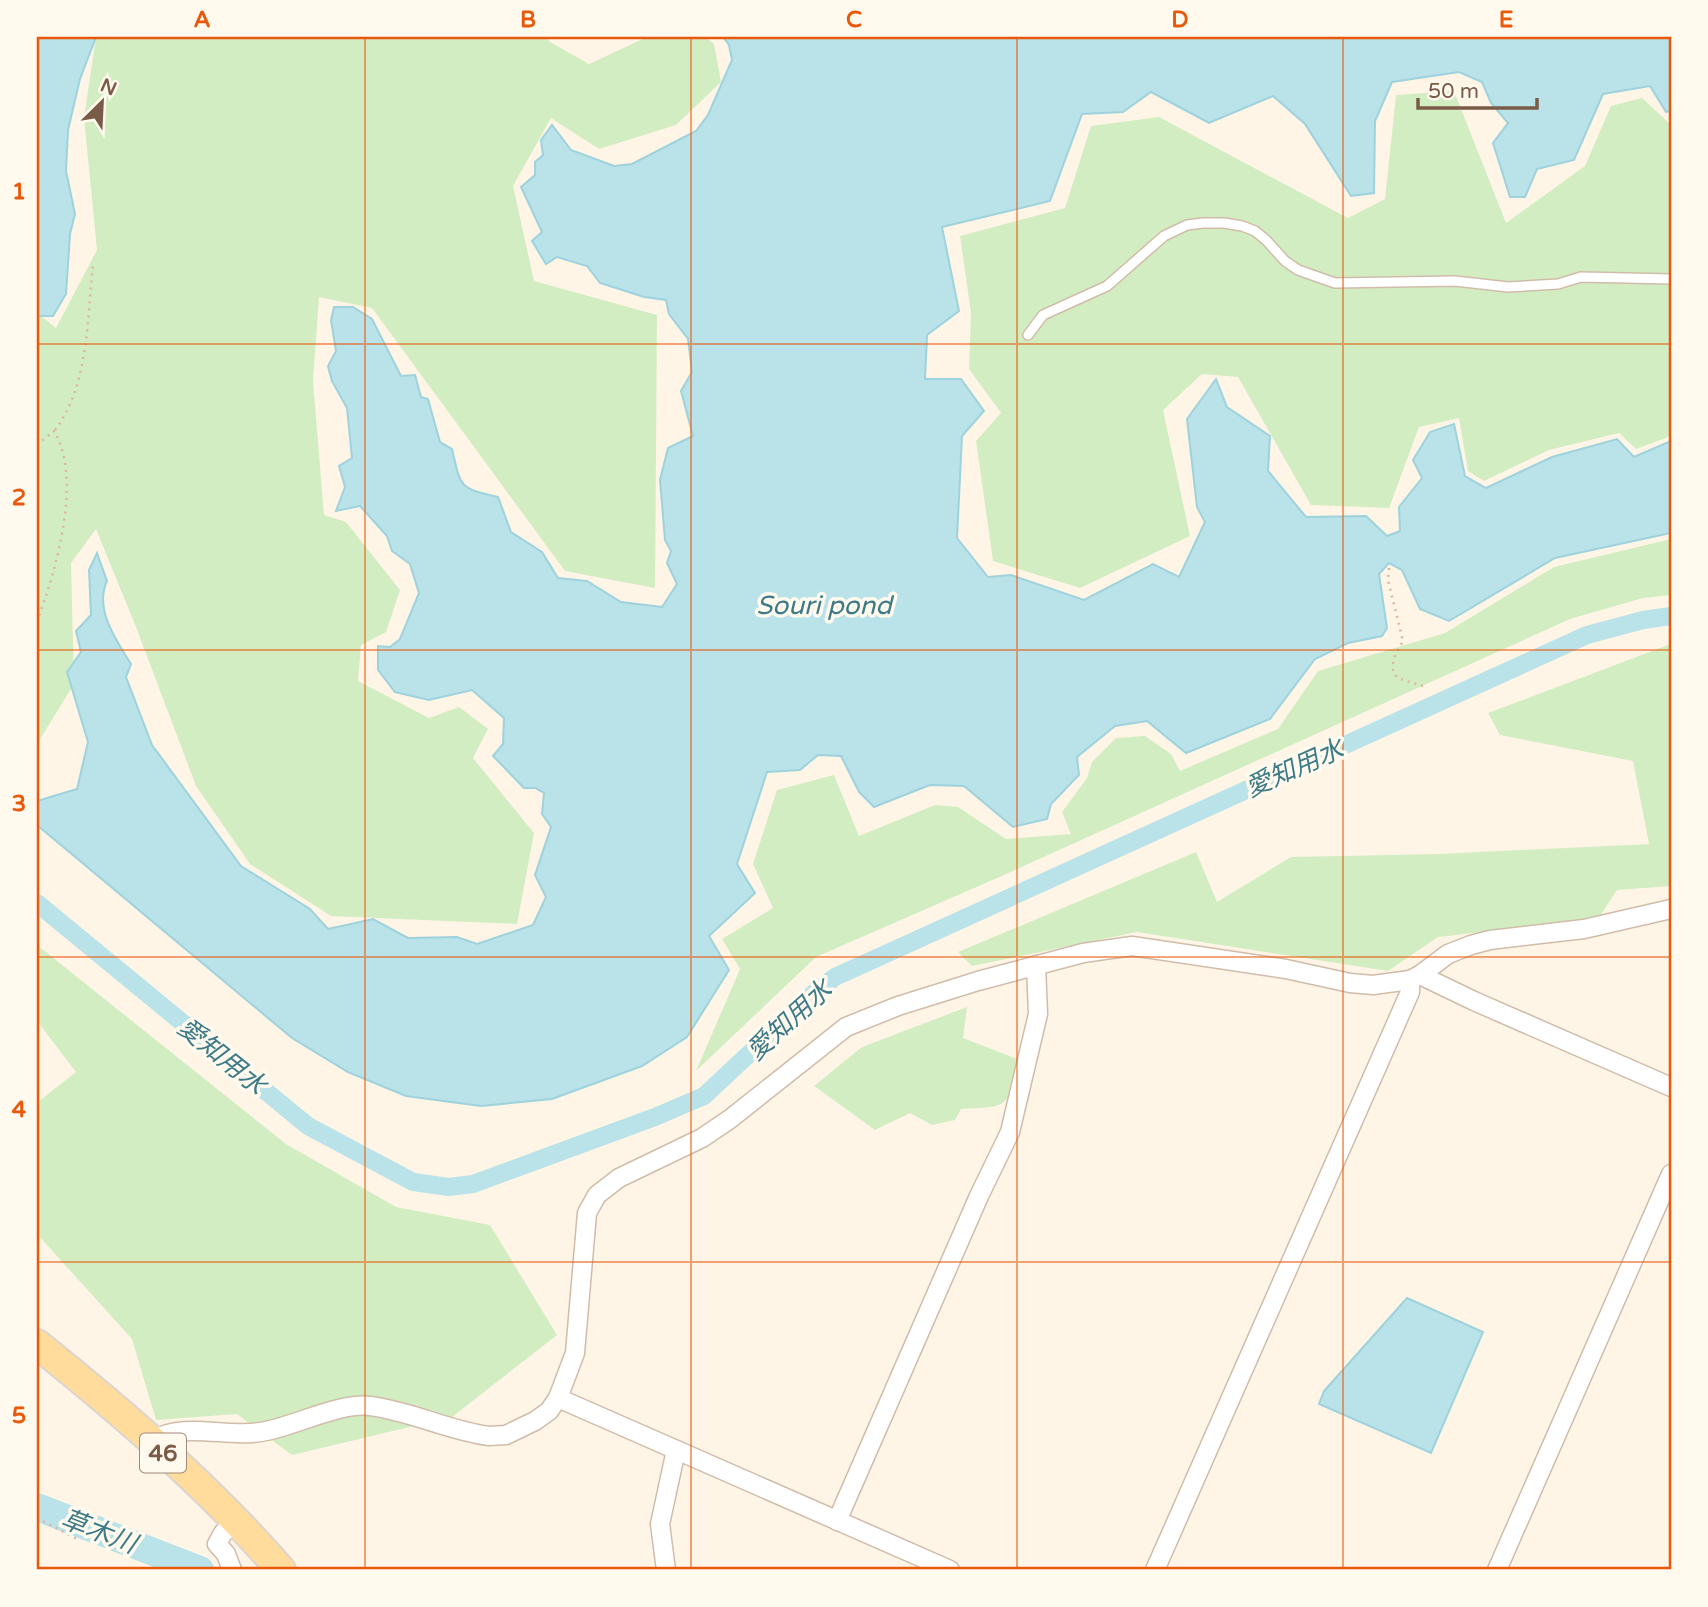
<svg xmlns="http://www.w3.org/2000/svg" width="1708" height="1607" font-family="'Varela Round','Noto Sans JP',sans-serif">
  <rect width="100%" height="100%" fill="#fef5e6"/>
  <g fill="#d3edc3">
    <path d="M96,37h451l3,5 39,22 58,-27h58l9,7 7,38 -45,43 -77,24 -48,-31 -38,68 21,95 123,34 -2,273 -90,-17 -193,-263 -53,-11 -6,84 11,134 22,7 54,68 -14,42 -25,13 -3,36 71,37 30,-11 29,22 -15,29 61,75 -17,91 -186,-8 -81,-52 -54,-78 -60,-159 -40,-98 -25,34 3,121 -37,60v-431l19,15 41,-78 -13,-132z"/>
    <path d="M1454,91l52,132 79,-57 26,-60 31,-8 29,27v311l-35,13 -17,-16 -70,17 -65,31 -16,-10 -9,-53 -40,9 -30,81 -78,-3 -73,-128 -36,-3 -39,36 27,126 -110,52 -87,-27 -17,-120 25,-28 -32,-44 2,-56 -11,-77 105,-28 26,-82 68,-9 189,101 37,-19 11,-104z"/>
    <path d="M1671,539v56l-28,3 -73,21 -566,256 -188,82 -120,114 44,-102 -18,-30 51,-31 -20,-44 24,-74 57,-15 25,61 76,-31 23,2 48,32 65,-5 -9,-22 25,-34 5,-16 24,-24 29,-2 26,18 9,17 98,-42 40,-58 127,-38 109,-66z"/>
    <path d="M1668,645h3v241l-54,4 -19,29 -160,18 -50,34 -251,-39 -165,34 -14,-14 238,-100 21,50 74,-45 147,-3 211,-10 -16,-83 -133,-26 -12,-22z"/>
    <path d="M37,945l249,199 110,63 94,18 67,110 -105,82 -160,38 -55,-41 -81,6 -24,-81 -95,-105v-134l2,1 37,-29 -39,-51z"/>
    <path d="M967,1007l-4,31 57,22c-13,47 -8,47 -59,49l-6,11 -23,5 -22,-12 -35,17 -61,-44 48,-39z"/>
  </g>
  <g fill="#b9e2e9" stroke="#9ed2dc" stroke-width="2">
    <path d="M37,37h59l-16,42 -12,51 -2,41 9,43 -5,20 -4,60 -13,22h-16z"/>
    <path d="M723,37h948v74l-5,1 -16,-26 -47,8 -29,66 -37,9 -12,28h-15l-17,-54 15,-20 -17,-20 -9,-21 -23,-10 -67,10 -17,39 -1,72 -23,3 -46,-72 -32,-28 -64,27 -58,-31 -28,20 -41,2 -32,87 -108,26 17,84 -32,24 -2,44h36l23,32 -22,25 -5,102 31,39 23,-2 73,25 69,-36 26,13 26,-55 -8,-15 -10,-88 29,-40 11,28 43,29 -2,35 38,46 60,-1 21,20 13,-5 -1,-24 23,-29 -9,-18 17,-28 24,-8 11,52 21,12 66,-31 65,-18 17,18 37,-16v92l-116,25 -106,63 -29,-12 -18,-39 -13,-7 -10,11 8,54 -5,8 -34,7 -33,16 -45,60 -84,34 -39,-32 -32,5 -38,31 2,18 -28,29 -4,15 -34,8 -49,-41 -34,-1 -56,22 -15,-15 -18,-36 -23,-1 -18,15 -33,2 -30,92 18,29 -46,43 20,34 -42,67 -45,29 -90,33 -71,7 -75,-10 -58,-24 -56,-34 -255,-213v-24l40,-12 11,-47 -21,-70 14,-20 -5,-21 15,-16 -2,-45 8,-17 10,28c-13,28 9,59 24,83l-5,13 26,68 89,121 69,43 18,20 45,-10 35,19 49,-1 20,7 56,-19 13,-28 -11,-22 16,-48 -9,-13 2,-21 -9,-5h-11l-31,-32 10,-12 1,-26 -32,-28 -43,10 -34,-8 -17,-22v-24l12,1 10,-8 19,-46 -9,-29 -18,-13 -5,-15 -27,-30 -24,5 9,-24 -6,-21 13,-8 -5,-50 -15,-27 -4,-15 8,-15 -5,-31 3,-13h19l19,12 29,57 14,-1 6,22 7,2 12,43 12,7c9,39 7,39 46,48l13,35 31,20 16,26 29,3 34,21 41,5 15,-23 -10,-21 4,-12 -6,-11 -5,-60 8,-32 25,-12 -12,-45 11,-19 -4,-33 -19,-25 -3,-14 -22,-3 -44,-14 -13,-17 -30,-9 -11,7 -14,-23 10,-9 -21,-45 14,-12v-13l8,-7 -2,-15 11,-15 19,25 43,16 18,-2 64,-33 12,-16 24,-55 -3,-15z"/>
    <path d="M1407,1298l76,34 -52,121 -112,-49 5,-13z"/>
  </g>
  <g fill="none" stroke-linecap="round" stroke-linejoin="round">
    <path stroke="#b9e2e9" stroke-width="18" d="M37,903l271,223 105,56 36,5 24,-3 182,-67 49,-21 110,-103 21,-16 752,-342 56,-15 28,-4"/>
    <path stroke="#b9e2e9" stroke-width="28" d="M37,1507l163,63"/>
    <defs>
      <path id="lane" d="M1028,335l15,-20 64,-29 57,-50 23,-11 16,-2h21l18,3 13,5 11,9 19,21 13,9 37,13 120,-2 53,6 50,-3 23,-7 90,2"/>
      <g id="street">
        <path d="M1420,975l54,26 197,86"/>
        <path d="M558,1398l392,172"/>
        <path d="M151,1441c34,-20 74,-3 110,-9 32,-5 79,-30 109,-26 41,5 79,25 119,30l17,-1 29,-14 14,-10 9,-13 17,-45 12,-140 10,-18 22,-17 83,-40 28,-19 116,-92 52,-21 80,-25 105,-28 49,-7 154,23 64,14 23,2 37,-5 10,-5 28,-21 23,-9 19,-5 94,-11 87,-20"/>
        <path d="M837,1521l142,-325 31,-64 28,-118 -2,-49"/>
        <path d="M232,1570l-6,-16 -9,-10 6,-11 14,-12"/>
        <path d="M666,1570l-6,-46 16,-74"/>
        <path d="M1155,1570l255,-578v-12"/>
        <path d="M1497,1570l174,-396"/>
      </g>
      <path id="primary" d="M37,1344c86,69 172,143 244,226"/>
    </defs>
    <use href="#lane" stroke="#d1bcaa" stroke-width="12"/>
    <use href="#street" stroke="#d1bcaa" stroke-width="21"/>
    <use href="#primary" stroke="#dcd4cf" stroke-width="32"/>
    <g stroke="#dbb69e" stroke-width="2.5" stroke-dasharray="2 5" stroke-linecap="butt">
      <path d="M55,430c34,-45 32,-111 38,-165"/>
      <path d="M37,445l17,-14c29,47 2,141 -17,190"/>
      <path d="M1389,568l-1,12 15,61c-6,11 -13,20 -9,33l6,5 26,8"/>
      <path d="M37,1518l40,21"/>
    </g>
    <use href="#lane" stroke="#fff" stroke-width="9"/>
    <use href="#street" stroke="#fff" stroke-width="18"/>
    <use href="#primary" stroke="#ffdb9c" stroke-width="28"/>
  </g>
  <path fill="none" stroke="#e8590c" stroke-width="2" stroke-opacity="0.55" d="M365,37v1533M691,37v1533M1017,37v1533M1343,37v1533M37,344h1634M37,650h1634M37,957h1634M37,1262h1634"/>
  <g text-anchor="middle" stroke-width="7" stroke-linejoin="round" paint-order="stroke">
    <rect fill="#fff9ee" stroke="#a28a7a" stroke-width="2" x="140" y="1433.5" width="46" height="39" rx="5"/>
    <g font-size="23" font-weight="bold" fill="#7a5b48">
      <text x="163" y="1461">46</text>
    </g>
    <g font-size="26" font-style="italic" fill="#3d7a87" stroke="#fff9ee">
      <text x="824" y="614">Souri pond</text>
      <text transform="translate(1294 768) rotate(-24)" y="9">愛知用水</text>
      <text transform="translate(789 1020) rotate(-42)" y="9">愛知用水</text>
      <text transform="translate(222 1056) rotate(39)" y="9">愛知用水</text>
      <text transform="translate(99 1531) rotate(21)" y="9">草木川</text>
    </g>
  </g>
  <rect width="1708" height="1607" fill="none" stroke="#fff9ee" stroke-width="77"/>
  <g transform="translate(102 102) rotate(24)" stroke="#fff9ee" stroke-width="5" paint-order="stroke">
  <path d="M0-5L12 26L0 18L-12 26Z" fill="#7a5b48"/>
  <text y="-10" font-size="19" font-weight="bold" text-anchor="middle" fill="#7a5b48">N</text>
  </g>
  <path d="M1418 98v10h119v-10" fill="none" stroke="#7a5b48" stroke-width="3.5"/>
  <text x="1428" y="98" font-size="21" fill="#7a5b48" stroke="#fff9ee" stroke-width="5" paint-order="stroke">50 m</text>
  <rect x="38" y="38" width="1632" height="1530" fill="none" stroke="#e8590c" stroke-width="2.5"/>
  <g font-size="23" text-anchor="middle" font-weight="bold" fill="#e8590c">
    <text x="202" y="27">A</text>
    <text x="528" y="27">B</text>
    <text x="854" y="27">C</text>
    <text x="1180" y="27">D</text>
    <text x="1506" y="27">E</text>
    <text x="19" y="199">1</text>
    <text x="19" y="505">2</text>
    <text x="19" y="811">3</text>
    <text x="19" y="1117">4</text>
    <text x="19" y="1423">5</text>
  </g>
</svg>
